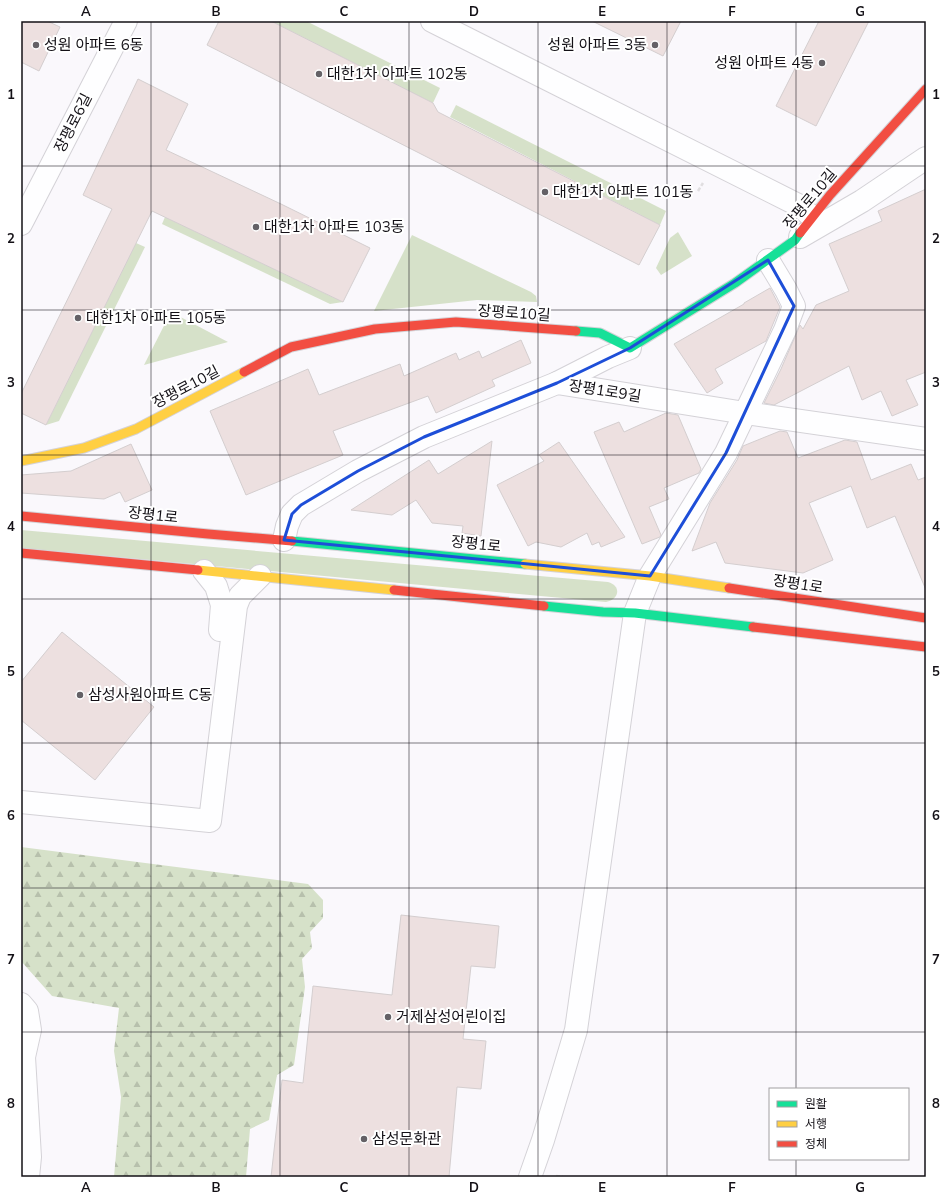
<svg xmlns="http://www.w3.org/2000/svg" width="947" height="1198" font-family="Mulish,'Noto Sans KR',sans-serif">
  <defs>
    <pattern id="forest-firs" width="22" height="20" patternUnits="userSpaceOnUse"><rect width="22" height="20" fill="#d6e1c9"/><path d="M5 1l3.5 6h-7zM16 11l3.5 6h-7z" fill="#b7c0ac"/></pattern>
  </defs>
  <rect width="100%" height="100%" fill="#faf8fc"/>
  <g fill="#d6e1c9">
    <path d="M271,21h35l134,67 -7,15z"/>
    <path d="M456,105l210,106 -6,14 -210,-108z"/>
    <path d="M165,217l178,85 -13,2 -168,-80z"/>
    <path d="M678,232l14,24 -31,19 -5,-7 14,-30z"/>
    <path d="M412,235l119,57 5,4 1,6 -60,-2 -103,11z"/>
    <path d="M136,243l9,4 -86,174 -13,4z"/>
    <path d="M171,312l57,30 -84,23z"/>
    <path d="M21,530l587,52c14,4 11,18 -2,20l-585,-54z"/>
  </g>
  <path fill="url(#forest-firs)" d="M21,847l287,37 15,16v18l-13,14 2,16 -10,11 3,28 -11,78 -17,10 -8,45 -19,9 -4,48h-132l7,-80 -7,-46 5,-43 -67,-12 -31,-35z"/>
  <g fill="#ede0e0" stroke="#d4cecf">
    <path d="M21,21h26l13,6 -21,44 -18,-9z"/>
    <path d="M219,21h52l162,82 5,9 222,113 -21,40 -432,-220z"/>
    <path d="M592,21h89l-18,35z"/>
    <path d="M819,21h50l-53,105 -40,-20z"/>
    <path d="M138,79l50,25 -22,46 115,54 89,44 -27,54 -191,-91 -106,214 -25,-12v-19l91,-185 -29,-14z"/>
    <path d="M926,189v183l-20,8 12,25 -26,11 -11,-25 -19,9 -13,-34 -75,39 -10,-2 17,-34 19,-44 3,4 13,-24 33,-14 -20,-47 53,-23 -4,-10z"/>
    <path d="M770,288l10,19 -14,34 -51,28 8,14 -16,10 -33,-49 70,-40v-1z"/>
    <path d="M521,340l10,23 -39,17 3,6 -59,27 -8,-17 -95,35 10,24 -97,40 -36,-84 98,-42 11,26 81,-31 4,12 52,-23 3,7 20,-9 3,7z"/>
    <path d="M666,413l12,2 23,54 -2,4 -35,15 5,11 -20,8 12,28 -1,2 -18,7 -48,-112 25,-10 5,10z"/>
    <path d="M780,431l7,1 11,26 47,-18 12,2 14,38 40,-16 7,16 8,-3v113l-31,-74 -28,12 -16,-42 -42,17 24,57 -30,13 -78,-10 -9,-21 -24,9 18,-48 27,-43 6,-14z"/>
    <path d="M492,441l-11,95 -19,-3 1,-7 -31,-3 -16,-23 -24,15 -41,-5 78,-50 9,14z"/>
    <path d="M559,442l66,95 -24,10 -2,-5 -7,3 -5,-12 -26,14 -25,-5 -8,4 -31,-61 47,-24 -5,-6z"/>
    <path d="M131,444l21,46 -27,12 -5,-10 -16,7 -83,-6v-18l50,-4z"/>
    <path d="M62,632l92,75 -59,73 -74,-60v-38z"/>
    <path d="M401,915l98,11 -4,42 -24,-2 -8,73 23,2 -5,48 -24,-2 -8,90h-178l11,-97 21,3 10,-97 79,9z"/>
  </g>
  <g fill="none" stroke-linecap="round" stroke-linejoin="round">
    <defs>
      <g id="street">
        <path d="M432,21l368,185 12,11"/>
        <path d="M21,224l105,-203"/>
        <path d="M800,237l62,-36 64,-43"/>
        <path d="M557,383l51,-26 22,-9"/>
        <path d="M284,540l3,-14 5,-12 9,-9 57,-34 66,-34 133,-54 188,30 181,26"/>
        <path d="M204,571l12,15 6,19 -2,25"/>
        <path d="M21,802l189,19 26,-215 4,-10 20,-20"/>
        <path d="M21,1004l6,7 3,19 -6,27 6,100 -2,20"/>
        <path d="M530,1177l13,-37 33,-110 59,-417 15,-37 76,-123 59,-123 9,-24 -8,-16 -18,-30"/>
      </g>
      <g id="fast">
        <path d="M576,331l24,2 30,15 105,-65 60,-43 5,-7"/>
        <path d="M292,541l233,23"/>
        <path d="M544,606l59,6 32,1 118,14"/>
      </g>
      <g id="slow">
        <path d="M21,461l63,-13 52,-19 108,-57"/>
        <path d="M525,564l125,12 79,12"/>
        <path d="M198,570l196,20"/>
      </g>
      <g id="jam">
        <path d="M800,233l30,-38 96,-106"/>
        <path d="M244,372l47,-25 84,-18 81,-7 120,9"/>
        <path d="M21,516l187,18 84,7"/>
        <path d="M21,553l177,17"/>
        <path d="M729,588l197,30"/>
        <path d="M394,590l150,16"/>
        <path d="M753,627l173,20"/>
      </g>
    </defs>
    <use href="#street" stroke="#d4d2d7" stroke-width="24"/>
    <use href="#fast" stroke="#d4d2d7" stroke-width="11"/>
    <use href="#slow" stroke="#d4d2d7" stroke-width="11"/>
    <use href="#jam" stroke="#d4d2d7" stroke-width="11"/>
    <g stroke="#e0dee0" stroke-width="2.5" stroke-dasharray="4 2" stroke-linecap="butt">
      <path d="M698,191l5,-8"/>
      <path d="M556,1176l7,1"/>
    </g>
    <use href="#street" stroke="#fefeff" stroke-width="22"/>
    <use href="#fast" stroke="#16e098" stroke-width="9"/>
    <use href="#slow" stroke="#ffcf43" stroke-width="9"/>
    <use href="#jam" stroke="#f24e42" stroke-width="9"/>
  </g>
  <path fill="none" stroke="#1d4ed8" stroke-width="3" stroke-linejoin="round" d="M768,260l26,46 -68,147 -76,123 -366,-36 8,-26 9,-9 57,-34 66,-34 133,-54 73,-35z"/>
  <path fill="none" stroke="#131016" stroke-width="1" stroke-opacity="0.55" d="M151,21v1156M280,21v1156M409,21v1156M538,21v1156M667,21v1156M796,21v1068M21,166h905M21,310h905M21,455h905M21,599h905M21,743h905M21,888h905M21,1032h905M796,1159v18"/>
  <g fill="#646166" stroke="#fff" stroke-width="1.5">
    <circle cx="36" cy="45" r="4"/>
    <circle cx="655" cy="45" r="4"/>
    <circle cx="822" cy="63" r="4"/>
    <circle cx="319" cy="74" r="4"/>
    <circle cx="545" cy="192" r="4"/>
    <circle cx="256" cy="227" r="4"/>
    <circle cx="78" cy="318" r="4"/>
    <circle cx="80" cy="695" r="4"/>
    <circle cx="388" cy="1017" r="4"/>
    <circle cx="364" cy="1139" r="4"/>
  </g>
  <g text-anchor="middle" stroke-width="4" stroke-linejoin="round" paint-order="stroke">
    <g font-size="15" fill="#131016" stroke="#fff" text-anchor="start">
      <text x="44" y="50">성원 아파트 6동</text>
      <text x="647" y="50" text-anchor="end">성원 아파트 3동</text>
      <text x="814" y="68" text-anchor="end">성원 아파트 4동</text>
      <text x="327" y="79">대한1차 아파트 102동</text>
      <text x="553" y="197">대한1차 아파트 101동</text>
      <text x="264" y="232">대한1차 아파트 103동</text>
      <text x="86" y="323">대한1차 아파트 105동</text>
      <text x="88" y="700">삼성사원아파트 C동</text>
      <text x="396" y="1022">거제삼성어린이집</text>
      <text x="372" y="1144">삼성문화관</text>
    </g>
    <g font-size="15" fill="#131016" stroke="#fff">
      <text transform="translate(73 123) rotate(-63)" y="5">장평로6길</text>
      <text transform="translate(810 199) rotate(-50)" y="5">장평로10길</text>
      <text transform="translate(514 313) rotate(4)" y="5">장평로10길</text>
      <text transform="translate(186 387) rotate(-28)" y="5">장평로10길</text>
      <text transform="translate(605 391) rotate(9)" y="5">장평1로9길</text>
      <text transform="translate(153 515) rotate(6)" y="5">장평1로</text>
      <text transform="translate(476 544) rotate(6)" y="5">장평1로</text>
      <text transform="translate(798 584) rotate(9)" y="5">장평1로</text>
    </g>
  </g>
  <rect width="947" height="1198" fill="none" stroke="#ffffff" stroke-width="44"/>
  <rect x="769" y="1088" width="140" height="72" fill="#ffffff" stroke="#a19fa2"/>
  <rect x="777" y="1101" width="20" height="6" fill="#16e098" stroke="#a19fa2"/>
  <text x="805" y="1108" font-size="12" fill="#131016">원활</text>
  <rect x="777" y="1121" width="20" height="6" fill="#ffcf43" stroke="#a19fa2"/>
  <text x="805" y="1128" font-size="12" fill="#131016">서행</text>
  <rect x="777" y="1141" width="20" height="6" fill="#f24e42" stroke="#a19fa2"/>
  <text x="805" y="1148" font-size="12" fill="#131016">정체</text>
  <rect x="22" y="22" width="903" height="1154" fill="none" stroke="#131016" stroke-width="1.5"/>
  <g font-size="13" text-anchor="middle" font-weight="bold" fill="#131016">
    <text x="86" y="16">A</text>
    <text x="216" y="16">B</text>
    <text x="344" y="16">C</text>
    <text x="474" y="16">D</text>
    <text x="602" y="16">E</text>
    <text x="732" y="16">F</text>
    <text x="860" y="16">G</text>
    <text x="11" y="99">1</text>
    <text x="936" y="99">1</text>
    <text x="11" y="243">2</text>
    <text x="936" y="243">2</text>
    <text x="11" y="387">3</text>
    <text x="936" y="387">3</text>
    <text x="11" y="531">4</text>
    <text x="936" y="531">4</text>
    <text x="11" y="676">5</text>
    <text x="936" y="676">5</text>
    <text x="11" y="820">6</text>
    <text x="936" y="820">6</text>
    <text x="11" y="964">7</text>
    <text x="936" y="964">7</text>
    <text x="11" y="1108">8</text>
    <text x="936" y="1108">8</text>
    <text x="86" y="1192">A</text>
    <text x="216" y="1192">B</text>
    <text x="344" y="1192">C</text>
    <text x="474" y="1192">D</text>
    <text x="602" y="1192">E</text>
    <text x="732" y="1192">F</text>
    <text x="860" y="1192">G</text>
  </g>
</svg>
